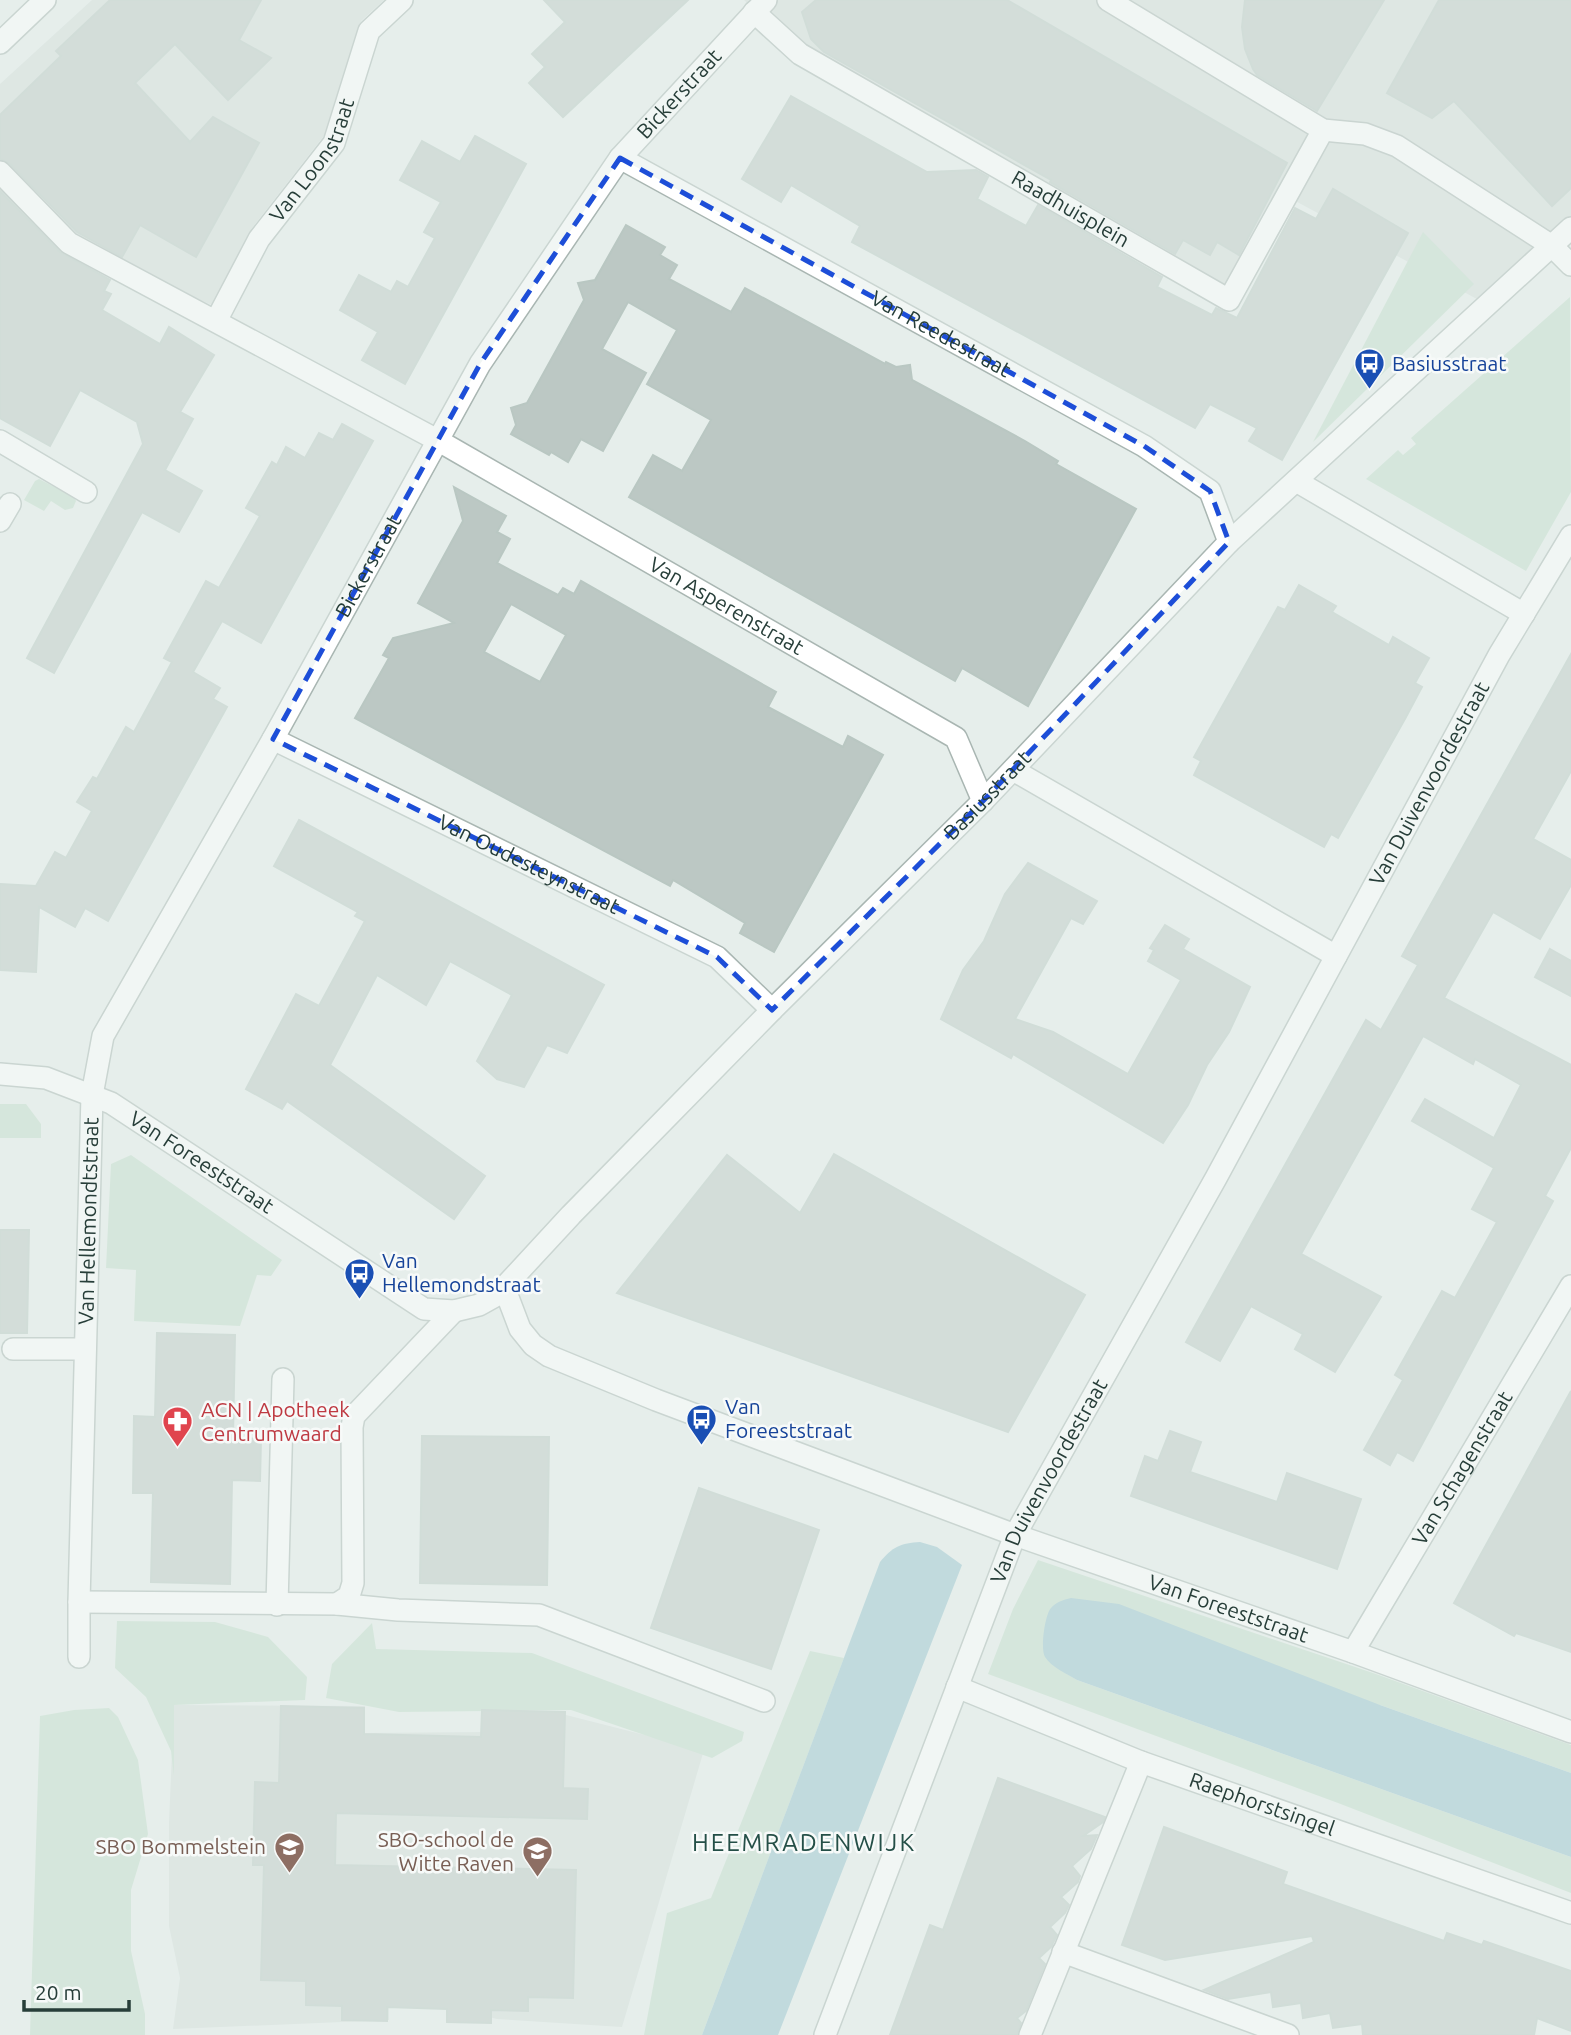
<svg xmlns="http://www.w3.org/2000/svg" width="1571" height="2035" font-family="Ubuntu,sans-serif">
  <rect width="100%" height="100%" fill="#e6eeeb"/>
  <g fill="#d5ddda">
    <path d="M92,0h292l-23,21 -35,112 -74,95 -40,77 -143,-62 -69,69v-228z"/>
    <path d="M744,0h827v228l-83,77 -200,-108 -59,103 -429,-246z"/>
    <path d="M174,1705l191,1v27l121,-1v-17h80l138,35 -82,277 -125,-8 -45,-11h-63v12l-216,9 7,-51 -11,-52v-103z"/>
  </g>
  <g fill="#c2dcca">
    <path d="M1423,232l51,52 -161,158z"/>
    <path d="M1570,297l1,195 -45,79 -160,-92 32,-29 5,5 13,-11 -5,-6z"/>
    <path d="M39,479l35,18 2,4 -3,7 -8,2 -14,-9 -7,10 -20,-11 11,-19z"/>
    <path d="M0,1104h26l15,20v14h-41z"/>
    <path d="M131,1155l151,105 -11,16 -14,-1 -17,51 -106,-5 2,-51 -30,-2 5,-104z"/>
    <path d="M1038,1560l338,114 195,71v28l-191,-68 -318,-34 15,9 494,177v36l-233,-90 -350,-129 25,-65z"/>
    <path d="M117,1621l98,1 53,15 39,40 -2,23 -131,5v71l-3,-25 -25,-54 -31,-29z"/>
    <path d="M372,1623l4,26 156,4 212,79 -2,9 -30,17 -141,-48 -172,2 -73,-14 6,-34z"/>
    <path d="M810,1651l34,7 -142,377h-58l23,-122 44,-15z"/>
    <path d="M109,1708l9,9 20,43 10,74 -17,56v61l14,63v21h-115l10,-319 34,-6z"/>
  </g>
  <g fill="#95c1cd">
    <path d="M920,1542l17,5 25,18 -184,470h-76l178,-473c12,-15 21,-19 40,-20z"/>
    <path d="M1071,1598l48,6 261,101 191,68v84l-494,-177c-10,-6 -26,-13 -32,-23 -5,-8 0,-43 6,-49 5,-6 12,-8 20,-10z"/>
  </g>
  <g fill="#bcc8c4" stroke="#b9c7c2" stroke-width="2" fill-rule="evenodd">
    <path d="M110,0h151l-22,40 32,18 -43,42 -53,-56 -40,39 55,59 23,-25 46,26 -63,114 -56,-32 -18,32 -45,-25 -68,-69 -9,-4v-44l61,-59 -5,-5z"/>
    <path d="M544,0h144l-125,117 -34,-34 16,-16 -13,-13 33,-32z"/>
    <path d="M816,0h191l280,163 -48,92 -22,-13 -7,13 -27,-15 -8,14 -125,-72 1,-2 -227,-128 -13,-13 -9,-27z"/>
    <path d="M1245,0h139l-67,111 -60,-36 -4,-6 -8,-20 -3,-22z"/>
    <path d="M1439,0h132v188l-19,18 -98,-105 -22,17 -45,-25z"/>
    <path d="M791,96l136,76 49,-2 12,7 -11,22 49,27 12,-21 124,72 -5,10 55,28 4,-7 21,10 58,-110 21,11 17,-30 75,44 -126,227 -33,-19 8,-13 -47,-24 -15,24 -343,-186 8,-16 -69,-41 -10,17 -39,-23z"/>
    <path d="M475,136l51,28 -121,220 -43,-24 16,-28 -38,-22 19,-35 32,17 6,-11 11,6 27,-49 -11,-6 17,-30 -41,-22 22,-39 38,21z"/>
    <path d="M0,191l60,61 50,28 -6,11 7,3 -9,16 58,34 9,-17 45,28 -34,57 13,7 -28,51 37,21 -23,41 -37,-20 -88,161 -27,-15 116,-214 -6,-22 -57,-32 -30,56 -50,-28z"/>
    <path d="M626,225l39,22 -5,8 17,10 -8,14 62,33 14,-24 140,76 1,-2 10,5 14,-2 2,15 113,61 33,20 -2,3 80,45 -108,197 -66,-38 -7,13 -326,-184 24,-42 29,16 29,-51 -64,-36 30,-54 -49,-28 -26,47 44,24 -43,78 -22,-12 -13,23 -17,-10 -2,3 -38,-21 5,-9 -5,-17 16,-5 57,-103 -6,-17 17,-3z"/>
    <path d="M342,424l31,17 -112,202 -39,-22 -29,51 27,16 -7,11 14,8 -119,214 -23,-13 -10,19 -36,-20 -3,65 -36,-2v-86l36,2 19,-34 11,6 26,-47 -15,-9 16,-25 4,2 29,-52 8,5 38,-70 -8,-4 42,-77 13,7 41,-72 -14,-8 26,-46 5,3 9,-18 19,11 14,-25 14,7z"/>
    <path d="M454,487l52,29 -9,16 13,7 -13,24 61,32 5,-7 11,6 7,-13 195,111 -8,15 75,40 5,-11 35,19 -109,197 -34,-19 5,-10 -72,-43 -3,6 -315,-168 34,-60 -6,-3 10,-17 61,-15 -36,-20 45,-82zM511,604l55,31 -26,47 -56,-30z"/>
    <path d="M1299,585l37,21 -4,6 57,33 4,-8 36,21 -14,25 7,4 -16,30 -68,121 -7,-4 -7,13 -130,-72 7,-14 -7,-4 24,-43 60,-107 7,3z"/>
    <path d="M1571,654v117l-38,68 38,21v25l-31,54 -47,-27 -49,86 127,67v83l-26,48 8,5 -140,260 -16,-9 -7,13 -26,-15 39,-70 -8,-5 47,-84 13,7 42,-76 -25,-13 22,-41 -82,-47 13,-22 69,39 27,-53 -46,-26 -2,5 -50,-28 -122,218 80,43 -46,75 -40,-23 8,-15 -52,-28 -31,55 -34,-19 180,-322 15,10 37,-65 -16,-9z"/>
    <path d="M299,820l305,165 -37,68 -20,-8 -23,42 -27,-8 -20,-18 35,-66 -62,-34 -24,44 -49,-30 -47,90 155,111 -31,43 -167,-118 -5,8 -36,-20 50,-95 23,12 46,-85 -10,-5 3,-4 -84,-46z"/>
    <path d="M1028,863l69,38 -14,23 -12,-6 -56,101 38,13 75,42 53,-94 -33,-19 6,-11 -4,-2 15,-23 24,14 -6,10 67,38 -21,45 -22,33 -19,40 -25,38 -150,-89 -2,4 -70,-39 22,-49 21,-29 21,-47z"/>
    <path d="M1550,949l21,12v35l-36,-19z"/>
    <path d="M834,1154l251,141 -77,137 -391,-139 110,-138 73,58z"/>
    <path d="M0,1230h29l-2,103h-27z"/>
    <path d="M157,1333l78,2 -2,103 28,1 -1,42 -28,-1 -2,104 -79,-2 2,-89h-20l1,-77 21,1z"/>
    <path d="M1571,1391v261l-55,-19 -2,3 -60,-33z"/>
    <path d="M1170,1431l31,11 -11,30 44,15 43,15 10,-29 74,26 -24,70 -206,-73 14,-40 13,5z"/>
    <path d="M422,1436l127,1 -2,148 -127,-2z"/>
    <path d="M699,1488l120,42 -48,139 -120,-41z"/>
    <path d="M281,1706l83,2v26l117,3 1,-27 83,2 -2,76 25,1 -1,30 -251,-6 -1,52 241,5 -3,128 -45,-1v14l-37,-1v13l-44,-1v-13l-60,-2v14l-45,-1v-14l-36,-1v-24l-45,-1 3,-115h-11l2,-83 24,1z"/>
    <path d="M998,1778l107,39 -2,5 -20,14 14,-1 -6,14 -19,17 8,10 -2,6 -17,15 8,8 -4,8 -15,14 7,8 -6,12 -12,11 6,6 -19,47 -9,7 4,5 -4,12h-127l40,-110 13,5z"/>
    <path d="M1164,1827l123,45 -4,12 161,57 3,-8 35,12 2,-4 87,30v60l-34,-13 -3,17h-171l-1,-11 -29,4 -3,-15 -27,5 -2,-15 -28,4 -2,-15 -43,7 -24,-9 110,-48 -2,-6 -147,24 -43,-15z"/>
  </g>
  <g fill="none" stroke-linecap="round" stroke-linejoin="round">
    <defs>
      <g id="minor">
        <path d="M1108,0l215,130 42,4 32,12 155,100 19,19"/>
        <path id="s1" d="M754,12l46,42 429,246 94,-170"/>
        <path d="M0,43l45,-43"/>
        <path id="s2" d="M620,158l524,288 66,45 19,51"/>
        <path id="s3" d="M0,172l69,71 370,198 517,297 27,63"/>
        <path id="s4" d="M216,321l43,-82 75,-96 35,-112 33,-31"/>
        <path d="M0,441l86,51"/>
        <path d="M1296,481l228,133"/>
        <path d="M0,521l10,-17"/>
        <path id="s5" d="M273,739l444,218 55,53"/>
        <path d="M1013,770l323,186"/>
        <path id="s6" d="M0,1074l46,4 65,25 313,206 30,2 25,-6 18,-10 74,-80 201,-205 211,-209 246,-259 342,-314"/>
        <path id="s7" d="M504,1287l16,42 13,16 16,11 107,44 359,135 338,117 218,80"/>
        <path d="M13,1349h72"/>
        <path d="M79,1602l258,2 61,6 141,5 225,86"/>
        <path d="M337,1604l12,-8 4,-13 -1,-156 2,-11 100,-105"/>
        <path d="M277,1605l6,-226"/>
        <path id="s8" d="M1353,1652l218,-366"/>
        <path id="s9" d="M79,1657v-55l13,-507 11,-59 170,-297 207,-375 140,-206 146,-158"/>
        <path id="s10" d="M957,1687l184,75 430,151"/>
        <path d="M1063,1952l225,83"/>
        <path id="s11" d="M825,2035l190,-500 201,-357 283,-523 72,-119"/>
        <path d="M1030,2035l111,-273"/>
      </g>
    </defs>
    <use href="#minor" stroke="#a9b6b2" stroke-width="24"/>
    <use href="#minor" stroke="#fff" stroke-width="21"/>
  </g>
  <path d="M0 0H1571V2035H0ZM620,158l524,288 66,45 19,51 -246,259 -211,209 -55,-53 -444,-218 207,-375z" fill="#e6eeeb" fill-opacity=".55" fill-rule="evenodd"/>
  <path fill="none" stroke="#1d4ed8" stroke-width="5" stroke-dasharray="14 9" stroke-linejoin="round" d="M620,158l524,288 66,45 19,51 -246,259 -211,209 -55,-53 -444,-218 207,-375z"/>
  <defs>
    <symbol id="bus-pin" viewBox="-11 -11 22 30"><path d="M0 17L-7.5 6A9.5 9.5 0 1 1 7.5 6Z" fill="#1a4fb4" stroke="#f7faf9"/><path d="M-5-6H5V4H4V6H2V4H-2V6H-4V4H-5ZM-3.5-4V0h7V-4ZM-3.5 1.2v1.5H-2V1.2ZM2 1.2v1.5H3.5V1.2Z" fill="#fff"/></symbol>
    <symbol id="pharmacy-pin" viewBox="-11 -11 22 30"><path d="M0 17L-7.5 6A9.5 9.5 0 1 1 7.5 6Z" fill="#e0444e" stroke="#f7faf9"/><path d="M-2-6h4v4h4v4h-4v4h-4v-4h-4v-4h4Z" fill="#fff"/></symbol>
    <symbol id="school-pin" viewBox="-11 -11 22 30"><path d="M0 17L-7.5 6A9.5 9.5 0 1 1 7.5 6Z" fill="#8d6e63" stroke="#f7faf9"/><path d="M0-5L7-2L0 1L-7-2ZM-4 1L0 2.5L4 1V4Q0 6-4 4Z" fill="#fff"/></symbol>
  </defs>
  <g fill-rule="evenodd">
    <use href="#bus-pin" x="1352" y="346" width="35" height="47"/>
    <use href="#bus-pin" x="342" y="1256" width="35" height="47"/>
    <use href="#bus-pin" x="684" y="1402" width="35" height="47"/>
    <use href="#pharmacy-pin" x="160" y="1404" width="35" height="47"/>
    <use href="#school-pin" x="272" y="1830" width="35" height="47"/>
    <use href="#school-pin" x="520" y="1834" width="35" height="47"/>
  </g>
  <g text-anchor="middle" stroke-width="5" stroke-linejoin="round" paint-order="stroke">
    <g font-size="21" fill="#273e39" stroke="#f7faf9">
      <text dy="7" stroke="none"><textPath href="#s9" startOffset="1729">Bickerstraat</textPath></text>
      <text dy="7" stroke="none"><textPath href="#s4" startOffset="189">Van Loonstraat</textPath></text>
      <text dy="7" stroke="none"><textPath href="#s1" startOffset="374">Raadhuisplein</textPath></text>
      <text dy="7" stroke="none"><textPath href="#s2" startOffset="366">Van Reedestraat</textPath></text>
      <text dy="7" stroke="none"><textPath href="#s9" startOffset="1162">Bickerstraat</textPath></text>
      <text dy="7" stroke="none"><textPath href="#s3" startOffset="850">Van Asperenstraat</textPath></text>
      <text dy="7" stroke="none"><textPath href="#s11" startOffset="1393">Van Duivenvoordestraat</textPath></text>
      <text dy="7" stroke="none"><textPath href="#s6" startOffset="1267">Basiusstraat</textPath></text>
      <text dy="7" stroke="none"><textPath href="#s5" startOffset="285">Van Oudesteynstraat</textPath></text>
      <text dy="7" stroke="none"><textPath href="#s6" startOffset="224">Van Foreeststraat</textPath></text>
      <text dy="7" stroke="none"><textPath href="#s9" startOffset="436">Van Hellemondtstraat</textPath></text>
      <text dy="7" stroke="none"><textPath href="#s8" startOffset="214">Van Schagenstraat</textPath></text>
      <text dy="7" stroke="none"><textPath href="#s11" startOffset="598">Van Duivenvoordestraat</textPath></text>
      <text dy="7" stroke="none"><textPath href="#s7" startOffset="810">Van Foreeststraat</textPath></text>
      <text dy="7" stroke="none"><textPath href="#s10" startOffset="327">Raephorstsingel</textPath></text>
    </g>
    <g font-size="21" fill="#164399" stroke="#f7faf9" text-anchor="start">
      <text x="1392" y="371">Basiusstraat</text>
      <text x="382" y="1268">Van<tspan x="382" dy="24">Hellemondstraat</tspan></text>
      <text x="725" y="1414">Van<tspan x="725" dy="24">Foreeststraat</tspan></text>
    </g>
    <g font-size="21" fill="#be3a42" stroke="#f7faf9" text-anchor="start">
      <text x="201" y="1417">ACN | Apotheek<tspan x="201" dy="24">Centrumwaard</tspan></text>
    </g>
    <g font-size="21" fill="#785e54" stroke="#f7faf9" text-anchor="end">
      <text x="514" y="1847">SBO-school de<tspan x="514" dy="24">Witte Raven</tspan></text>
      <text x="266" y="1854">SBO Bommelstein</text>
    </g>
    <g font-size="24" letter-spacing="2" fill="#244f47" stroke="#f7faf9">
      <text x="804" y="1851">HEEMRADENWIJK</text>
    </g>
  </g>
  <path d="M24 2000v10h105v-10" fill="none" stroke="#273e39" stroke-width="3.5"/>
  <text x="35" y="2000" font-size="21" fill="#273e39" stroke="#f7faf9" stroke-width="5" paint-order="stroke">20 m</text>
</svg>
